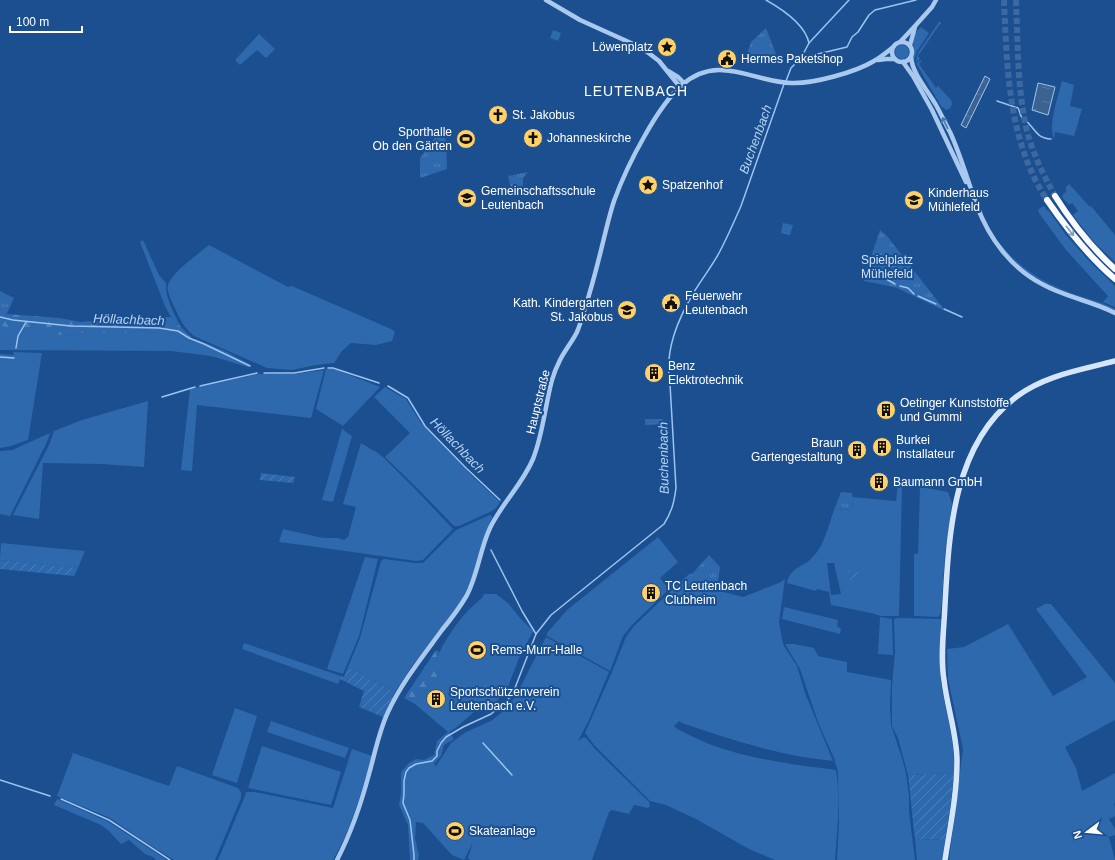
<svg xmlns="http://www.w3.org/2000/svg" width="1115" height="860" font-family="Helvetica,sans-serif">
  <defs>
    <pattern id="forest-firs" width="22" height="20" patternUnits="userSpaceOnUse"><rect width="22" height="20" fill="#2e69ad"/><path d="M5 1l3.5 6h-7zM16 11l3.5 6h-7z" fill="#4d80b9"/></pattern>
    <pattern id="park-tufts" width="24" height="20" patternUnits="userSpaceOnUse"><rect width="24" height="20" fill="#2e69ad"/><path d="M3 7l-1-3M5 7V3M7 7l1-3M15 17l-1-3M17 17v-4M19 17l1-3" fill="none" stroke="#4d80b9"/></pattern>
    <pattern id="garden-furrows" width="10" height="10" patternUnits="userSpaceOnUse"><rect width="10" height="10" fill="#2e69ad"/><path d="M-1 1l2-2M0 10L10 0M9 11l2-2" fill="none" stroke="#4d80b9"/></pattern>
    <pattern id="water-ripples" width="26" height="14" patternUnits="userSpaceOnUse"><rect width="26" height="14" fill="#3c6290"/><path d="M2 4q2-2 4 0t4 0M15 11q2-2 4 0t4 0" fill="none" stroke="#597aa1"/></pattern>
  </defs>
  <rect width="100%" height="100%" fill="#1b4f8f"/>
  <g fill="#2e69ad" fill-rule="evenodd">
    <path d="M939,22h2v2h-1l-22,32 2,3 -4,3 1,-6 2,-5z"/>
    <path d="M921,27l8,6 -12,18 -3,10 -1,-2c4,-14 -6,-19 8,-32z"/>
    <path d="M259,34l16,15 -9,9 -9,-8 -17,15 -5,-5z"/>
    <circle cx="902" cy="52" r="7"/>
    <path d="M921,60v2l-2,2 17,24 2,-2 13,14c2,5 0,9 -5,10l-5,-4 -25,-43z"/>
    <path d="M1062,81l12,4 -4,21 12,3 -8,27 -19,-4 -1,7c-6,-15 4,-42 8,-58z"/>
    <path d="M1069,184l21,23 1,-1 24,29v27l-21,-20 -19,-24 -2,-3 5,-4 -6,-8 -3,2 -7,-8 1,-3 3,-2v-5z"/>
    <path d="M1043,206l2,1 2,4 1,-1 18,25 -1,1h2l21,24 27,26v21l-12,-5 5,-6 -42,-46 -27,-37 -1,-3z"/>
    <path d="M143,240l16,35 7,8c-1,15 8,31 15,44l-10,-10 -6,-11 -25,-64z"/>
    <path d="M209,245l79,42 4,-1 99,43 4,3 -3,9 -16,4 -25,-2 -9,8 -8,12 -18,2 -24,5 -25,-2 -73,-32c-11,-9 -14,-17 -20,-30 -2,-5 -8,-15 -6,-21 4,-13 30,-31 41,-40z"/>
    <path d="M1001,245c21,25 43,38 73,49 14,5 28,8 41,15v2c-36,-19 -72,-20 -102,-52 -5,-4 -10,-9 -12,-14z"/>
    <path d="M0,320l69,16 12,-3h44l35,-6 28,14 5,-2h3l31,13 24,13 -1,1 -2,1 -37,-11 -40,-5 -171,-1z"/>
    <path d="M13,352l29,1 -14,87 -17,6 -11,2v-94l14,1z"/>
    <path d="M326,369h7l7,2 40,16 -37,39 -27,-17z"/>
    <path d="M324,370l-13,48 -114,-13 -5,66 -11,-1 9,-81 68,-15h37z"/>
    <path d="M385,387l21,12 15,24 51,53 28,26 -4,6 -4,3 -33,15h-5l-36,-37 -33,-32 25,-24 -36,-36z"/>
    <path d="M148,401l-4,66 -42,-3 -59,-1 -4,56 -26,-4 37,-72 4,-12 28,-11z"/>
    <path d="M342,429l10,7 -19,66 -11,-2z"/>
    <path d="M50,433l-3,9 -37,74 -10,-2v-63l12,-1z"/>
    <path d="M361,443l11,7 3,1 9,7 34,34 35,37 -30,31 -7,1 -106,-15 -31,-4 4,-13 40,9h15l6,2 4,-3 8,-30 -13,-3z"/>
    <path d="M898,483l4,1 -3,132h-18l-10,-3 -40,-8 -2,-13 -12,-3 -1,2 -29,-8c3,-16 15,-15 25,-25 13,-13 16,-32 22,-48l19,-1 -1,-12 44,4zM827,563h7l7,31 -10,1z"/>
    <path d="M920,487l28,5 4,11 -7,50 -4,60 -3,4 -24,-1v-62h4z"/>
    <path d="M490,515l2,1v2l-10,25 -10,35 -7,15 -5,9 -20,28 -28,36 -17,26 -47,-25 12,-29 21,-77 3,-2 31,4h8l33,-33z"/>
    <path d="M658,537l20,25 -18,16 9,11 -37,36 -9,11 -13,35 -63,-35v-3l20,-23z"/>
    <path d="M1,543l84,8 -7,17 -78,-8z"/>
    <path d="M365,557l13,2 -19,77 -16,38 -16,-5z"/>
    <path d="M690,573l18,15 35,9 36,-14 6,-4 -6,43 3,17 2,7 13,20 8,27 28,68c-52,-5 -102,-21 -151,-38l-3,-2 -5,5 2,2c16,9 33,17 51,22 35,11 72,15 109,20 5,29 1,61 -1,90h-60l-26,-11 -53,-30 -30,-14 -16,-4 -55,-55 -10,-13 27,-61 14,-35 8,-11z"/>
    <path d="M484,594h12l12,9 12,15 13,13 -14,27 -13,34 -18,17 -5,-3c-13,7 -21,19 -34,26l5,7 -10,6 -3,11 -7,8 2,2 15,-23 15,-11 25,-11 14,-11 11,-14 12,-24 18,-35 63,35 -20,48 -11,21 6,-4 3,2 8,10 54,53 1,4 -2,2 -14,-3 -5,9 -17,-4 -3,2 -17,48h-122l-2,-2 5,-16 -9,18 -12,-5 -29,-32 -7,-1 -1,16 4,17 -1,5h-8l-2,-35 -9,-20 2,-12v-21l8,-9 7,-4 8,1 10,-5 3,-14 11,-9 -33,-28 24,-30c-1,-3 -3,-6 -3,-9 -1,-11 20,-41 28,-50 5,-6 12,-12 18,-17z"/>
    <path d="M1045,604h6l64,79v37l-50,27 11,21 6,23 33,-18v30l-1,1 1,3v9l-6,3 6,10v6l-6,2 6,23h-166l14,-111 -15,-70 -1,-30 17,-2 44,-23 45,72 34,-19 -51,-68z"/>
    <path d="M784,607l54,13 -1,6 4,3 -1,5 -58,-15z"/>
    <path d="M880,617l12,2 1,36 -15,-1z"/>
    <path d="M898,618l43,1c-1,24 -3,48 1,71 6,30 13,52 12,83l-46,2 -10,-37 -6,-12v-40l3,-34 -1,-33z"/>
    <path d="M244,643l97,33 -3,8 -96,-35z"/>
    <path d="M785,644h9l20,4 4,8 29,6v10l44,8 -1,27 1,18 11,33 4,15 3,23v16l6,48h-78l2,-37 -1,-51 -4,-14 -16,-36 -18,-53z"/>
    <path d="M235,708l22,8 -20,67 -25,-8z"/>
    <path d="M271,721l78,27 -4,10 -78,-26z"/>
    <path d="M262,746l79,26 -10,33 -83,-17z"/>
    <path d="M352,749l20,7c-11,36 -20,72 -39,104h-115l27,-64 1,-4h9l78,16z"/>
    <path d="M73,753l96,33 8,-20 61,22 3,4v6l-26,62h-41l-32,-20 -32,-22 -53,-22z"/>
    <path d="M57,799l50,22 60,39h-11l-3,-3 -8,-3 -16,-14 -8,4 -12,-13 -8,-6 -47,-20z"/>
    <path d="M915,839l30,1 -3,20h-25z"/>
  </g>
  <g fill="url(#forest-firs)">
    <path d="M7,314l52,4 22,4 46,-5h44l22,22 -5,2 -28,-14 -35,6h-44l-12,3 -68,-10z"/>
    <path d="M436,650l3,2c-4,8 -3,14 0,22l-24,30 -11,-6z"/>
  </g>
  <g fill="url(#park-tufts)">
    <path d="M766,28l10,26 -14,6 -15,-6 4,-12z"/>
    <path d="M553,30l8,3 -3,8 -8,-3z"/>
    <path d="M440,125h5l2,44 -27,9v-20l19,-26z"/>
    <path d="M528,172l-5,6v8l-12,2 -3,-12z"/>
    <path d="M783,223l10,2 -3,10 -9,-2z"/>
    <path d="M880,230l7,6 56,72v2l-48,-23 -31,-6 4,-15z"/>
    <path d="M0,291l14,7 -14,31z"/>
    <path d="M645,419h18v5l-18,1z"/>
    <path d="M841,492l11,1 1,16 -19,1z"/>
    <path d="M709,555l11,12 -3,23 -9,-2 -17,-13z"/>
  </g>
  <g fill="url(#garden-furrows)">
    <path d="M261,473l34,4 -2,6 -33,-3z"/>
    <path d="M0,560l78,8 -4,8 -74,-7z"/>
    <path d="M858,569l2,11 -9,2 -3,-11z"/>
    <path d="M348,667l47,25 -12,25 -24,-10 5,-16 -24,-12 1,-3 3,1z"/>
    <path d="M954,773l-3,29 -6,38 -30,-1c-3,-21 -4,-43 -7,-64z"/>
  </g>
  <g fill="url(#water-ripples)" stroke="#9cc4f0">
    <path d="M985,76l5,3 -24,49 -5,-3z"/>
    <path d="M1038,83l17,4 -7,28 -16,-5z"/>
  </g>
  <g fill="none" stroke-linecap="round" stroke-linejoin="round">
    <g stroke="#9cc4f0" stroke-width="1.5">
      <path d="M766,0c16,9 39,24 43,43"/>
      <path d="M801,58l46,-11 5,-10 6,-5 11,-17 6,-5 41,-10"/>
      <path d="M786,81l5,-13 10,-10 8,-15 40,-43"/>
      <path d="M997,101l21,7 1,2c3,12 5,7 11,15 8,9 9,13 21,14"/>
      <path d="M879,275l16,9"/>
      <path d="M900,286l8,2 6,6"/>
      <path d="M918,296l18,8"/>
      <path d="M944,309l18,8"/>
      <path d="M0,317l13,3 58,6 88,2 19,3 11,7 15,6 46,22"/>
      <path d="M16,348l2,-12 8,-14"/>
      <path d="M0,357l14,1"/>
      <path d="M328,368h5l46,15"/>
      <path d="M264,373h30l30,-5"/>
      <path d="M200,386l57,-13"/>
      <path d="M388,386l20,12 17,28 41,42 34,32"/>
      <path d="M162,397l33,-10"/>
      <path d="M491,550l31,61 14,23"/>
      <path d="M483,743l29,32"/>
      <path d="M0,780l50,16"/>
      <path d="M61,799l48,21 61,40"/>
      <path d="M414,860v-5l-4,-35 -7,-17 1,-9v-13l2,-9 3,-4 7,-4 16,-3 5,-5v-5l4,-8 5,-6 17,-10 28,-13 15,-12 7,-9 23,-59 15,-19 113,-91c8,-13 10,-21 12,-36l-6,-104c-6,-33 8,-65 24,-92 8,-13 18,-26 25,-39 8,-15 15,-31 22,-47l43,-122"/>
    </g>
    <g stroke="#3d69a0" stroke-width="6" stroke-dasharray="6 3" stroke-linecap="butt">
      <path d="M1004,0c3,68 4,141 43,200"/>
      <path d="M1016,0c2,44 1,89 11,131 6,23 17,45 28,65"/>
    </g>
    <g stroke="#a9c9ee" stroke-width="4.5">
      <path d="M546,0l34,20 62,28 17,13 21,26"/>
      <path d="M901,41l14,-15 17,-19 4,-7"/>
      <circle cx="902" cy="52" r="10"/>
      <path d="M910,45l5,-18"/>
      <path d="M911,57c1,16 17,34 25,48 5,9 9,18 14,27 11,24 18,50 27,74 12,32 34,62 65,78 23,13 50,17 73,29"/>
      <path d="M878,60l8,-1h9"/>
      <path d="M903,62l10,14 19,34 34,72"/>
      <path d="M668,71l10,6 6,6"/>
      <path d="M337,860c14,-27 24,-56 32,-86 6,-21 10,-43 19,-62 14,-30 35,-56 54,-82 9,-11 18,-23 25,-35 11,-21 13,-46 23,-67 12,-25 32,-43 43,-69 10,-25 12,-53 19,-79 2,-7 5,-14 8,-20 5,-10 12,-18 17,-28 3,-7 5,-14 7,-21 8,-24 14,-48 20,-73 3,-12 6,-25 10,-37 8,-22 18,-43 30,-64 10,-18 22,-38 38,-52 36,-32 71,-3 109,-2 22,1 65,-11 83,-22 7,-4 12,-8 18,-13"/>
    </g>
    <path stroke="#d6e6fa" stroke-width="5.5" d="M945,860c5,-33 12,-66 12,-99 0,-27 -10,-54 -13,-81 -4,-24 0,-50 1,-75 4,-73 8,-160 71,-208 29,-22 65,-27 99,-36"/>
    <g stroke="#f8faff" stroke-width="6">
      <path d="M1055,196c17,27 36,51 60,73"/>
      <path d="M1047,200c20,29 41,56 68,79"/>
    </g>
  </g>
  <defs><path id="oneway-shaft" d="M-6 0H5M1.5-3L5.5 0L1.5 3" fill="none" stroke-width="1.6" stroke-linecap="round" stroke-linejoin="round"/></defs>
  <use stroke="#4674ac" href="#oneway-shaft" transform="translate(945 123) rotate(-116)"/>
  <use stroke="#7e9cc1" href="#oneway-shaft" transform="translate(1070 231) rotate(52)"/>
  <defs>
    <symbol id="sight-disc" viewBox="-11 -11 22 22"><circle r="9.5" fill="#ffd166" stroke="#1b4f8f"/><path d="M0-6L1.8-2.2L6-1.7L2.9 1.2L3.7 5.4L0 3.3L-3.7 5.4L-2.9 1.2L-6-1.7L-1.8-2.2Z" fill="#111"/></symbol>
    <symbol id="civic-disc" viewBox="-11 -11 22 22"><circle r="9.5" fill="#ffd166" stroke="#1b4f8f"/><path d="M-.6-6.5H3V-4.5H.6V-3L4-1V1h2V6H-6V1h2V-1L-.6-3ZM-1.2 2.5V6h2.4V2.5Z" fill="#111"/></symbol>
    <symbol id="church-disc" viewBox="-11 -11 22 22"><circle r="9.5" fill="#ffd166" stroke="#1b4f8f"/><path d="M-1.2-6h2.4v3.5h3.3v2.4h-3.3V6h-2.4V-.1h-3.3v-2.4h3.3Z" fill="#111"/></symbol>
    <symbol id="stadium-disc" viewBox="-11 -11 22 22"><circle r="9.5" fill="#ffd166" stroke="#1b4f8f"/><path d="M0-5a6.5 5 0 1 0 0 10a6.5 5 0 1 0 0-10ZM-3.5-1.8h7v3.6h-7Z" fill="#111"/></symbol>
    <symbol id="school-disc" viewBox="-11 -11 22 22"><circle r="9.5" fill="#ffd166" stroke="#1b4f8f"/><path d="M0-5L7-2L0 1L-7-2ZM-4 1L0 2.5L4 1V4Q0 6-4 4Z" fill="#111"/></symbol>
    <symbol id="building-disc" viewBox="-11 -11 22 22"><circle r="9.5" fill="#ffd166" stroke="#1b4f8f"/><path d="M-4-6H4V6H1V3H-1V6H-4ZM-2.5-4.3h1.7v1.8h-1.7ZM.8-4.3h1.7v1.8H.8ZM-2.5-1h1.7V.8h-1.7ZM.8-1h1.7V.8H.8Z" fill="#111"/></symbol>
  </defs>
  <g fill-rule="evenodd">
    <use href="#sight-disc" x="656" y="36" width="22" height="22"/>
    <use href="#civic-disc" x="716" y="48" width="22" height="22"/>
    <use href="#church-disc" x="487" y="104" width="22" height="22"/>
    <use href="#church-disc" x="522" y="127" width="22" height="22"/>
    <use href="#stadium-disc" x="455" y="128" width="22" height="22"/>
    <use href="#sight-disc" x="637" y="174" width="22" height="22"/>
    <use href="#school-disc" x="456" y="187" width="22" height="22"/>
    <use href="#school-disc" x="903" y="189" width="22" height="22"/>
    <use href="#civic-disc" x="660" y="292" width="22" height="22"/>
    <use href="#school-disc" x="616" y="299" width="22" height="22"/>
    <use href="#building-disc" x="643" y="362" width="22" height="22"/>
    <use href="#building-disc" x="875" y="399" width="22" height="22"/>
    <use href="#building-disc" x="871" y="436" width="22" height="22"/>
    <use href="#building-disc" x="846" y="439" width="22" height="22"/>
    <use href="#building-disc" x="868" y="471" width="22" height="22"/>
    <use href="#building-disc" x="640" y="582" width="22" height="22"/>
    <use href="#stadium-disc" x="466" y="639" width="22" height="22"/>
    <use href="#building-disc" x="425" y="688" width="22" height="22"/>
    <use href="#stadium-disc" x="444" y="820" width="22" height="22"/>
  </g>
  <g text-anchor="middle" stroke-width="4" stroke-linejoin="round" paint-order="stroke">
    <g font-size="12" fill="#fff" stroke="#1b4f8f" text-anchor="start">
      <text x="653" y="51" text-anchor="end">Löwenplatz</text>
      <text x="741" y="63">Hermes Paketshop</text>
      <text x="512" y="119">St. Jakobus</text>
      <text x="452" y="136" text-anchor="end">Sporthalle<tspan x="452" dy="14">Ob den Gärten</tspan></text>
      <text x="547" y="142">Johanneskirche</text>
      <text x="662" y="189">Spatzenhof</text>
      <text x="481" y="195">Gemeinschaftsschule<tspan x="481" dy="14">Leutenbach</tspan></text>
      <text x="928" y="197">Kinderhaus<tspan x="928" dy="14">Mühlefeld</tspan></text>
      <text x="685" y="300">Feuerwehr<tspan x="685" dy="14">Leutenbach</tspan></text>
      <text x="613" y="307" text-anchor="end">Kath. Kindergarten<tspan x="613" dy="14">St. Jakobus</tspan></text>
      <text x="668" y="370">Benz<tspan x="668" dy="14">Elektrotechnik</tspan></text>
      <text x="900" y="407">Oetinger Kunststoffe<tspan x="900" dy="14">und Gummi</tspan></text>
      <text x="896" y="444">Burkei<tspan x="896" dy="14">Installateur</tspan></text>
      <text x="843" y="447" text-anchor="end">Braun<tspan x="843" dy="14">Gartengestaltung</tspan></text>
      <text x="893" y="486">Baumann GmbH</text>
      <text x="665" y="590">TC Leutenbach<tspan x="665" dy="14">Clubheim</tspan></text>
      <text x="491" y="654">Rems-Murr-Halle</text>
      <text x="450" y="696">Sportschützenverein<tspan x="450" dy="14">Leutenbach e.V.</tspan></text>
      <text x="469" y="835">Skateanlage</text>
    </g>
    <g font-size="12" fill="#cfe3fa" stroke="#1b4f8f">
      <text x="887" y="264">Spielplatz<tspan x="887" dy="14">Mühlefeld</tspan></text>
    </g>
    <g font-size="12" fill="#fff" stroke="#1b4f8f">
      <text transform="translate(538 402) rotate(-76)" y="4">Hauptstraße</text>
    </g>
    <g font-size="13" font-style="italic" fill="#b5d3f5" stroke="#1b4f8f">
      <text transform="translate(755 139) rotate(-70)" y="5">Buchenbach</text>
      <text transform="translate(129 319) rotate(2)" y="5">Höllachbach</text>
      <text transform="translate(458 445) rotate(46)" y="5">Höllachbach</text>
      <text transform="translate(663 458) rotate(-91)" y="5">Buchenbach</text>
    </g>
    <g font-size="14" letter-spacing="1" fill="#fff" stroke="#1b4f8f">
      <text x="636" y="96">LEUTENBACH</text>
    </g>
  </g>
  <g transform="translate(1087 832) rotate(254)" stroke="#1b4f8f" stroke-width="3" paint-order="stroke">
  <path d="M0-3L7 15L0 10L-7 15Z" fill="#ffffff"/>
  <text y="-6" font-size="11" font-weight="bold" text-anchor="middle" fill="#ffffff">N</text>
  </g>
  <path d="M10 26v6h72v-6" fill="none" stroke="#ffffff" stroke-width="2"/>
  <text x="16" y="26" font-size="12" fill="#ffffff" stroke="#1b4f8f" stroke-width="3" paint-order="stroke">100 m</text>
</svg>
